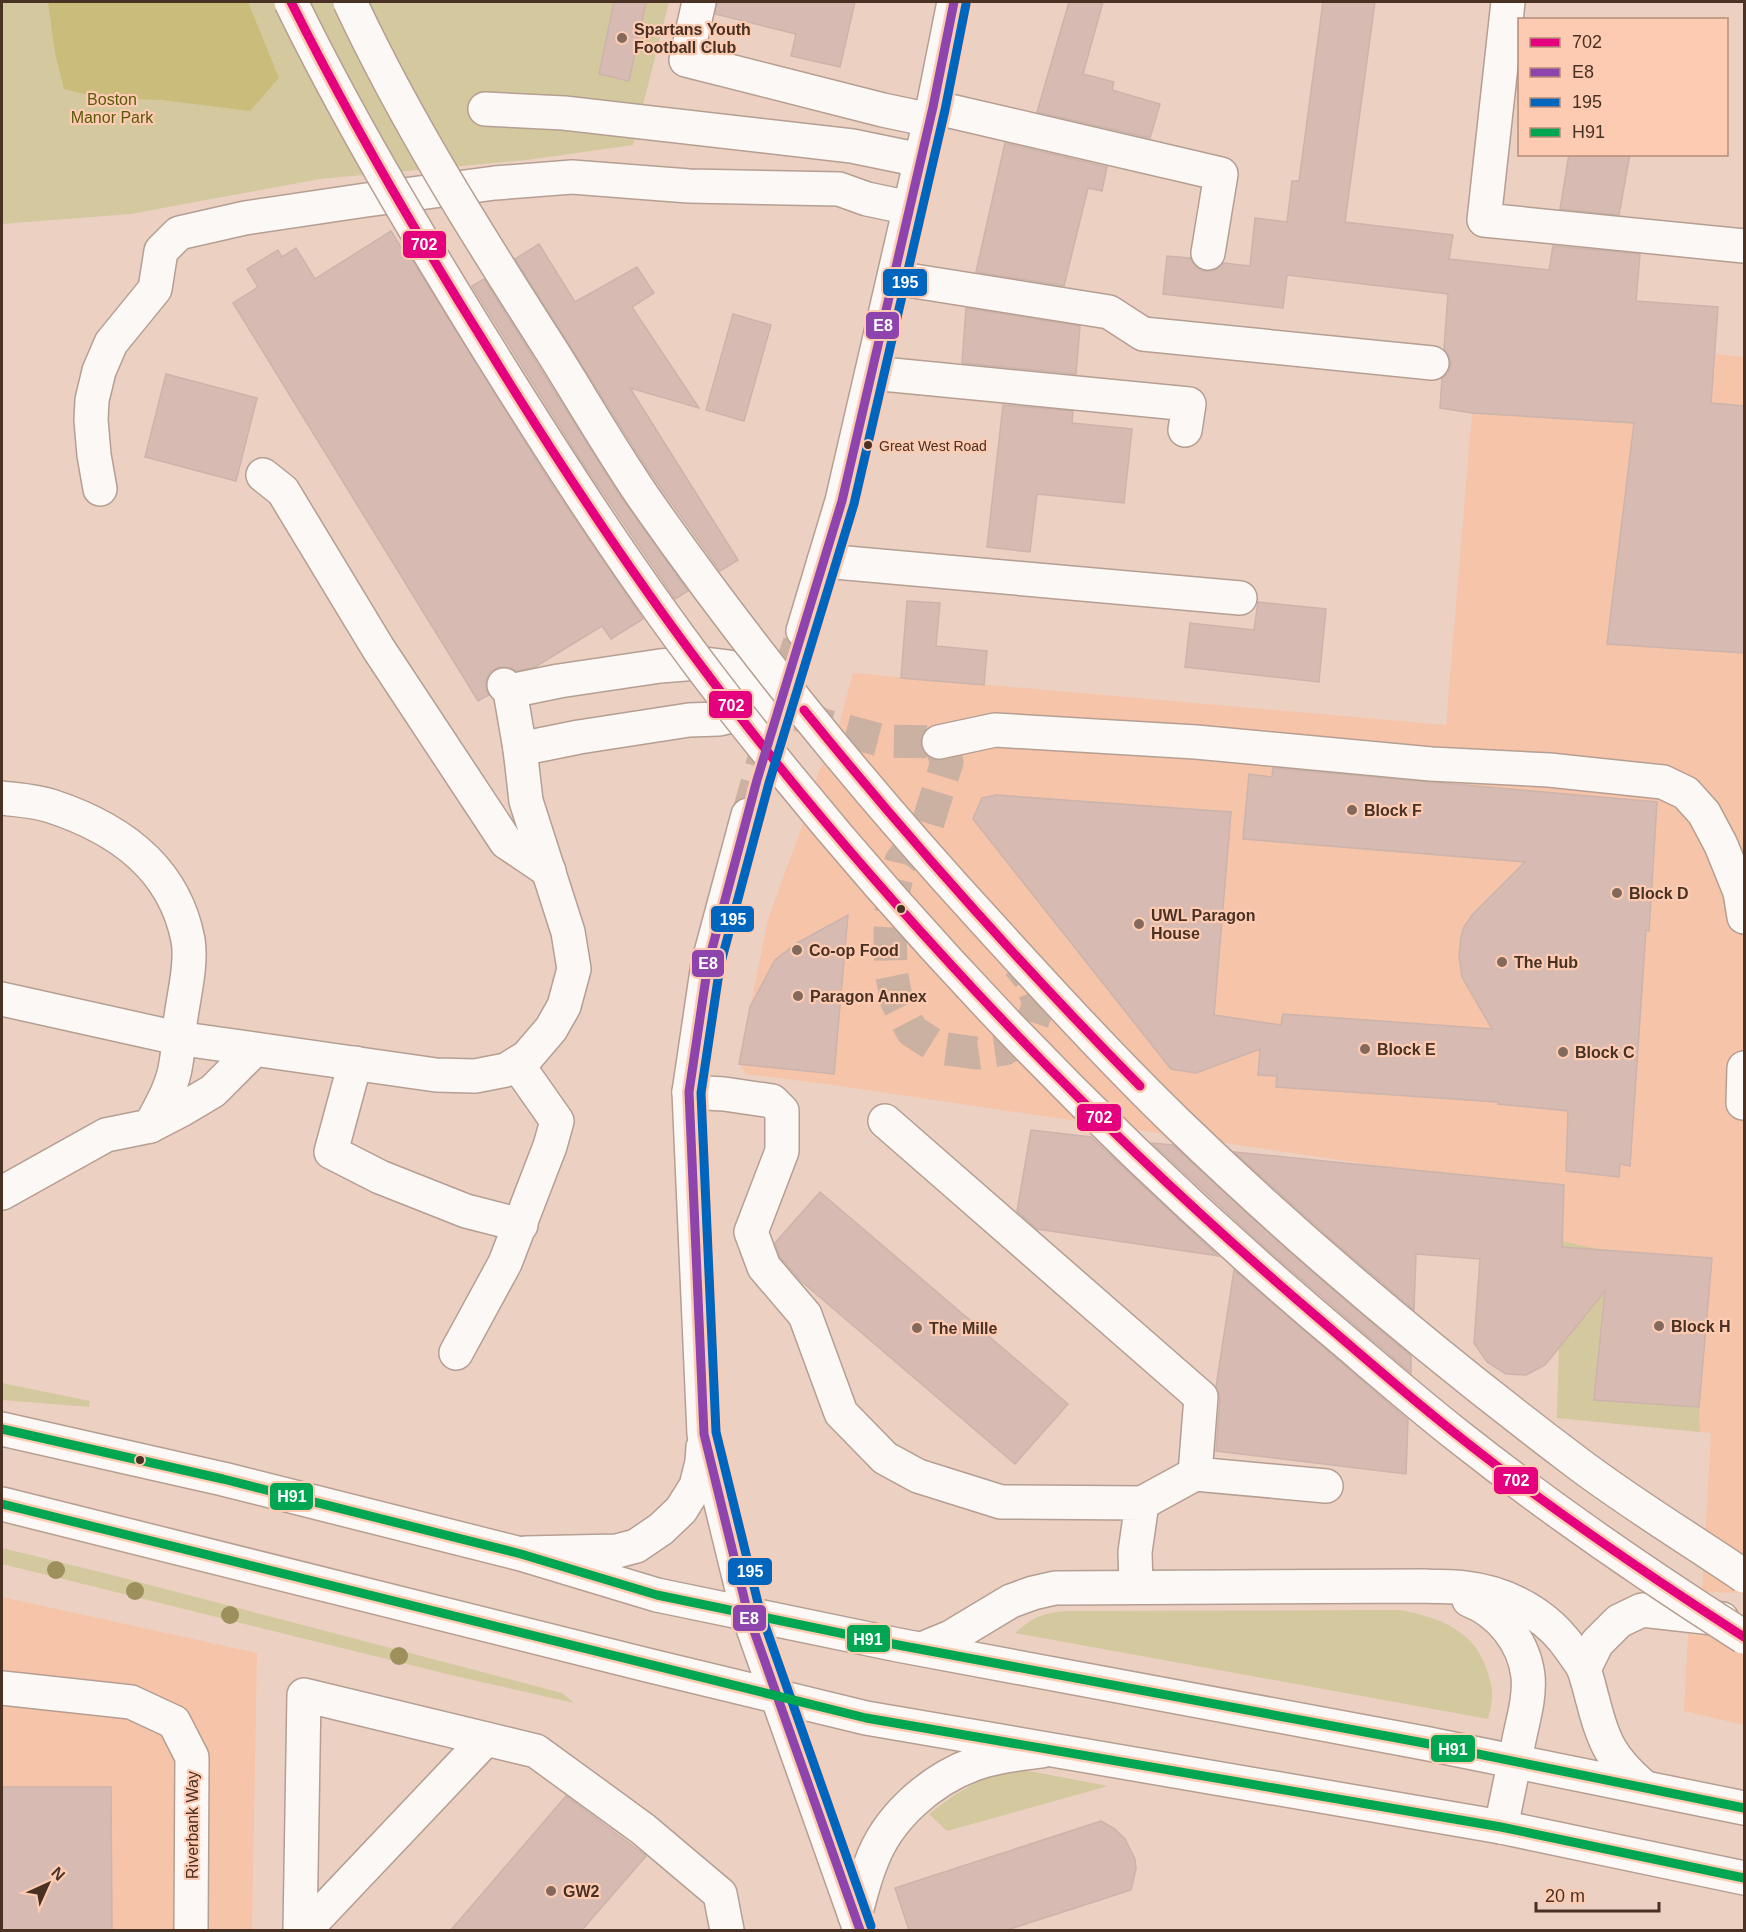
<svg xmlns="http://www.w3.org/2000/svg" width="1746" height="1932" font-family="Arial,sans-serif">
  <rect width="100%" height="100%" fill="#ecd1c2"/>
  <g fill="#f6c4a9">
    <path d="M1613,343l131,14v1236l-42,-1 9,-159 -154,-15 7,-233 -144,-13 -587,-87 -87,-11 -7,-10 29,-145 33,-90 18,-58 17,-35 17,-63 593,52 26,-312 134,8z"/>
    <path d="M2,1597l255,56 -5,277h-250z"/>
    <path d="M1688,1634l56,4v87l-60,-14z"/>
  </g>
  <g fill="#d4c89f">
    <path d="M2,2h667l-36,143 -106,15 -207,19 -189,35 -129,10z"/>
    <path d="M1562,1241l45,10 -12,149 104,7 1,25 -143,-14z"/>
    <path d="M2,1383l88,18 -1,6 -87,-7z"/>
    <path d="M2,1548l106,26 454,119 12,10 -123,-28 -449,-111z"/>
    <path d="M1400,1610c41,8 78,21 89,67 1,5 4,12 3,18 0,8 -2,16 -4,24l-473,-86c18,-16 28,-20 51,-22z"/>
    <path d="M1003,1771h26l79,15 -161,45 -18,-17c24,-19 46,-33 74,-43z"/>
  </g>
  <path fill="#cabd7c" d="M48,2h200l31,76 -29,33 -88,-11 -62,-2 -36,-9 -9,-36z"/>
  <g fill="#d7bbb2" stroke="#ccb3ab" stroke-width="1.5">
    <path d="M614,2h32l-17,79 -30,-7z"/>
    <path d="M717,2h138l-15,65 -49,-11 5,-22 -81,-20z"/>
    <path d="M1069,2h34l-20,72 31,8 -2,8 48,14 -10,34 -113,-26z"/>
    <path d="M1323,2h52l-30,220 108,13 -4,24 100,11 4,-24 87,8 -4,47 82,6 -7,96 33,3v247l-137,-9 27,-221 -162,-10 -32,-5 2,-30 6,-5 3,-9 -2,-8 -5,-7 4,-55 -161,-19 -4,33 -120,-14 4,-38 23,2 6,9 10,5 9,-2 9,-7 26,3 5,-48 32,4 5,-41h7z"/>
    <path d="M1005,143l102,24 -5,24 -14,-3 -24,98 -88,-14z"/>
    <path d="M1569,154h61l-11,61 -59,-6z"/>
    <path d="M391,231l14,23 2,-2 143,230 93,137 -32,20 -9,-13 -67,41 -19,4 -8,-4h-9l-9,5 -4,8v9l3,6 -11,6 -245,-398 25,-16 -11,-18 31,-19 4,7 14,-9 19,31z"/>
    <path d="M539,244l36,58 62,-35 17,26 -22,14 67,101 -69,-20 108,172 -18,11 -72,-101 -133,-211z"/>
    <path d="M484,279l133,212 71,100 -13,8 -93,-137 -110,-176z"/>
    <path d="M966,308l114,18 -4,48 -114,-11z"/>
    <path d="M733,314l38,11 -27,96 -38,-11z"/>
    <path d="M166,374l91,24 -21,83 -91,-24z"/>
    <path d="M1003,405l70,6 -1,12 60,6 -8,74 -87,-9 -7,58 -43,-5z"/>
    <path d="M907,601l33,2 -4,43 51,5 -3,34 -83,-7z"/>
    <path d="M1258,602l68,7 -7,73 -134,-15 5,-44 64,7z"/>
    <path d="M1273,768l384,34 -8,129 -3,-1 -16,236 -10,-2 -1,13 -53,-6 2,-60 -70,-7v-2l-222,-15 1,-11 -19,-1 2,-26 -64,24 -25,-4 -198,-250 9,-21 14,-3 235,17 -17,203 67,10 2,-11 209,15 -30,-52 -3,-21 2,-19 3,-10 9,-13 52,-52 -282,-23 6,-65 23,3z"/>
    <path d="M848,915l-14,159 -95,-10 11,-57 25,-47 22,-17z"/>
    <path d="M1031,1130l60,7 127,119 -181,-27 -20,-18z"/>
    <path d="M1152,1143l21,2 137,125 101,86v17l-141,-121z"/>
    <path d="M1234,1152l330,33 -2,62 150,11 -13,149 -105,-7 11,-109 -60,74 -19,10 -20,-1 -19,-12 -13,-19 6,-84 -64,-5 -2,56 -80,-68z"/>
    <path d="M820,1192l248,212 -53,60 -214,-183 -21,-24 -5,-14z"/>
    <path d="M1234,1270l174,150 -2,54 -190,-23 4,-53 -4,-11z"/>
    <path d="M2,1787h109l1,143h-110z"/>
    <path d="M566,1796l80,60 -64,74h-131z"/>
    <path d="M1101,1821l14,8 10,10 10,20 1,10 -5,21 -124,40h-98l-14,-42z"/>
  </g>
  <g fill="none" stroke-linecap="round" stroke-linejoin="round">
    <path stroke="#cbb1a2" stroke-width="33" stroke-dasharray="33 16" stroke-linecap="butt" d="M800,715l23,10 61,16 55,1 8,20 -21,67 -25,32 -9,37 -2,36 1,37 6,31 15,29 27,17 37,5 29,-4 26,-23 8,-23 -10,-26 -11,-13"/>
    <path stroke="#cbb1a2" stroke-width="33" stroke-dasharray="33 16" stroke-linecap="butt" d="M748,815l31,-110 24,-74"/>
    <defs>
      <g id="minor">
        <path d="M699,2l-13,58 197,50 47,10"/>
        <path d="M1508,2l-24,218 260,26"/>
        <path d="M933,107l288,67 -13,79"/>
        <path d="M485,109l79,4 288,33 68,14"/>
        <path d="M895,278l214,34 34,22 289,29"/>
        <path d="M872,373l317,31 -4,26"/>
        <path d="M263,475l20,16 95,157 128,194 43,29"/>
        <path d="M100,489l-6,-34 -3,-35 1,-20 7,-29 12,-28 44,-54 6,-38 18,-18 66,-15 121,-18 129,-17 77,-6 117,9 150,3 28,10 43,9"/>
        <path d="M824,561l416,37"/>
        <path d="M510,691l49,-10 101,-15 37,-3 32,4 50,38"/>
        <path d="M939,742l56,-12 201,12 235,22 118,6 114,12 23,11 18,20 17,32 19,47 4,25"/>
        <path d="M520,749l59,-12 110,-17 30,-1 46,-11"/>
        <path d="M2,798c16,2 34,3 49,8 67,22 123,61 137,134 4,22 -4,55 -7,77 -3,15 -2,31 -5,46 -3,23 -15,43 -26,63l-44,9 -104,58"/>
        <path d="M2,999l175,39 259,37 39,1 31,-6 21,-13 24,-28 13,-23 10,-37 -6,-37 -42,-131 -6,-52 -10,-58 -6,-6"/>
        <path d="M355,1063l-24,89 49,25 86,34 55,14"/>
        <path d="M689,1092l35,2 48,7 10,10v40l-31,81 13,35 41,48 36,98 44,45 33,18 83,26 141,1 -7,49 1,34"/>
        <path d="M1743,1103l1,-35"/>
        <path d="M885,1121l316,276 -6,77 -53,29"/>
        <path d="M150,1126l31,-16 32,-19 41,-41"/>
        <path d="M456,1353l49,-90 45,-117 7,-25 -40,-57"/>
        <path d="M1195,1474l131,12"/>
        <path d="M1584,1669l13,-26 22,-22 23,-11 80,9"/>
        <path d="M2,1688l129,14 43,20 18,35 -1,173"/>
        <path d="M300,1930l4,-235 232,56 107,78 77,65 7,36"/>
        <path d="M305,1930l181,-191"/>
      </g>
      <g id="major">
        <path d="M803,631l39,-130 91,-394 21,-105"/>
        <path d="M748,815l-40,149 -19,128 15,342 44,180 112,316"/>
        <path d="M525,1553l92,-2 19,-5 25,-17 20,-19 15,-24 6,-24 1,-15"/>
        <path d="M855,1916c5,-18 9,-36 16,-53 16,-45 59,-83 103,-99 22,-8 45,-10 68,-13"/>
      </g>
      <g id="highway">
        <path d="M2,1429l221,50 298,75 136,41 241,50 526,98 320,65"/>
        <path d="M2,1504l645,161 219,53 635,109 243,51"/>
        <path d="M1469,1600c31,12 55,42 59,76 2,22 -5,44 -9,64 -6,29 -12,58 -18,87"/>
        <path d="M922,1649l29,-12 60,-36 22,-8 22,-5 369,-2c14,1 28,0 41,2 43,5 83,27 107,63 4,6 10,13 12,19 4,10 6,21 9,31 10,40 18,58 50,85"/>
      </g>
    </defs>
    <use href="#minor" stroke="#b59e92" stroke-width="36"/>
    <use href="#major" stroke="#b59e92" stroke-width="36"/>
    <use href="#highway" stroke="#b59e92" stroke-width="36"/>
    <use href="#minor" stroke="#fcf8f6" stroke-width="33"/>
    <use href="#major" stroke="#fcf8f6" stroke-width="33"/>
    <use href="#highway" stroke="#fcf8f6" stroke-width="33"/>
    <defs>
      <g id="highway-bridge">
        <path d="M291,2c55,113 120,222 186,329 78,126 158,251 249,368 184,236 388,448 616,640 40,34 79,68 120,100 90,71 186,137 282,198"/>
        <path d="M350,2c57,122 130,237 203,351 30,48 59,98 91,145 104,149 219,290 342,424 62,68 125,137 191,201 126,122 260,234 399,339 54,41 112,76 168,114"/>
      </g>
    </defs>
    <use href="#highway-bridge" stroke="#b59e92" stroke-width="36" stroke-linecap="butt"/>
    <use href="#highway-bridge" stroke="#fcf8f6" stroke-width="33"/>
    <defs>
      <g id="bus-1">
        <path d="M291,2c60,120 127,235 198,348 64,104 131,207 204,305 88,119 185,232 286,340 107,114 220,221 338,322 59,51 118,102 180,149 80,61 163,117 247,171"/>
        <path d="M804,710c106,131 218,256 336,376"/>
      </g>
      <path id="bus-2" d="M860,1930l-112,-316 -44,-180 -15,-342 19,-128 49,-184 85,-279 91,-394 21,-105"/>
      <path id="bus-3" d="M871,1926l-111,-315 -44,-179 -15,-339 19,-127 49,-183 85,-279 91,-394 21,-106"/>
      <g id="bus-4">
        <path d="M2,1429l221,50 298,75 136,41 241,50 526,98 320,65"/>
        <path d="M2,1504l864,214 635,109 243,51"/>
      </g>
    </defs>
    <use href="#bus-1" stroke="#fdcbb1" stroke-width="14"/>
    <use href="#bus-2" stroke="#fdcbb1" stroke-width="14"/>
    <use href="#bus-3" stroke="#fdcbb1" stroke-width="14"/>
    <use href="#bus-4" stroke="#fdcbb1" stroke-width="14"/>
    <use href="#bus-1" stroke="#e5007d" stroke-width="9"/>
    <use href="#bus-2" stroke="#8e44ad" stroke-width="9"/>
    <use href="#bus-3" stroke="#0065bd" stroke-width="9"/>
    <use href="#bus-4" stroke="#00a651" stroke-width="9"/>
  </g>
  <g fill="#9d905d">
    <circle cx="56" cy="1570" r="9"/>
    <circle cx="135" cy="1591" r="9"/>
    <circle cx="230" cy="1615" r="9"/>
    <circle cx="399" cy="1656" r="9"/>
  </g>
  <g fill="#82695b" stroke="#fdcbb1" stroke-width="2">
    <circle cx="622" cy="38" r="6"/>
    <circle cx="1352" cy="810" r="6"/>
    <circle cx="1617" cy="893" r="6"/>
    <circle cx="1139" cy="924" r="6"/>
    <circle cx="797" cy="950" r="6"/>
    <circle cx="1502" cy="962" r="6"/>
    <circle cx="798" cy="996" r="6"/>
    <circle cx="1365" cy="1049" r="6"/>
    <circle cx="1563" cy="1052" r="6"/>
    <circle cx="1659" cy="1326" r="6"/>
    <circle cx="917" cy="1328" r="6"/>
    <circle cx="551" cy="1891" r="6"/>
  </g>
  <g fill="#493124" stroke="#fdcbb1" stroke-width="2">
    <circle cx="868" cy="445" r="5"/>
    <circle cx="901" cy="909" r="5"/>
    <circle cx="140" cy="1460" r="5"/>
  </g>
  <g text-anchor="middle" stroke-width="4.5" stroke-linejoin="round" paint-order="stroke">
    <g font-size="14" fill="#493124" stroke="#fdcbb1" text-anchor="start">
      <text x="879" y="451">Great West Road</text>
    </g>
    <g font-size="16" font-weight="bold" fill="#493124" stroke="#fdcbb1" text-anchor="start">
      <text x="634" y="35">Spartans Youth<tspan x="634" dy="18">Football Club</tspan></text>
      <text x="1364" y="816">Block F</text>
      <text x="1629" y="899">Block D</text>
      <text x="1151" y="921">UWL Paragon<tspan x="1151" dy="18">House</tspan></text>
      <text x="809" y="956">Co-op Food</text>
      <text x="1514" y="968">The Hub</text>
      <text x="810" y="1002">Paragon Annex</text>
      <text x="1377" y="1055">Block E</text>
      <text x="1575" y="1058">Block C</text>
      <text x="1671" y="1332">Block H</text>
      <text x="929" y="1334">The Mille</text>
      <text x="563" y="1897">GW2</text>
    </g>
    <g font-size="16" fill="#5c5a0a" stroke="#fdcbb1">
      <text x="112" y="105">Boston<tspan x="112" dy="18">Manor Park</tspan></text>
    </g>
    <g font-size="16" fill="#493124" stroke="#fdcbb1">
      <text transform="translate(192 1825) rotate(-90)" y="6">Riverbank Way</text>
    </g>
  </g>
  <g stroke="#fdcbb1" stroke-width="2">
    <rect x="402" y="230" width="45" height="29" rx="6" fill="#e5007d"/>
    <rect x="882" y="268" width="46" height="29" rx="6" fill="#0065bd"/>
    <rect x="865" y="311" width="35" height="29" rx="6" fill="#8e44ad"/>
    <rect x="708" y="690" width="45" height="29" rx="6" fill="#e5007d"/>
    <rect x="710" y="905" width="45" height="28" rx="6" fill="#0065bd"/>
    <rect x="691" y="949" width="34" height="29" rx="6" fill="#8e44ad"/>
    <rect x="1076" y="1103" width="46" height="29" rx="6" fill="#e5007d"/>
    <rect x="1493" y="1466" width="46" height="29" rx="6" fill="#e5007d"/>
    <rect x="269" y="1482" width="45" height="29" rx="6" fill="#00a651"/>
    <rect x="727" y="1557" width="46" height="29" rx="6" fill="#0065bd"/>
    <rect x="732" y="1604" width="35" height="28" rx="6" fill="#8e44ad"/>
    <rect x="846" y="1624" width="45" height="29" rx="6" fill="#00a651"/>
    <rect x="1430" y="1734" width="46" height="29" rx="6" fill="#00a651"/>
  </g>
  <g font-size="16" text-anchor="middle" font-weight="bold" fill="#fff">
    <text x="424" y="250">702</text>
    <text x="905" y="288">195</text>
    <text x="883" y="331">E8</text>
    <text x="731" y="711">702</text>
    <text x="733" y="925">195</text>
    <text x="708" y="969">E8</text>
    <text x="1099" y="1123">702</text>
    <text x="1516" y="1486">702</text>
    <text x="292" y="1502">H91</text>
    <text x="750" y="1577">195</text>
    <text x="749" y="1624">E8</text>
    <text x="868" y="1645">H91</text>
    <text x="1453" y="1755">H91</text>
  </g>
  <rect width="1746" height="1932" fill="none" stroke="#493124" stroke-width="6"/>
  <rect x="1518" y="18" width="210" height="138" fill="#fdcbb1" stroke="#b58d79" stroke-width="1.5"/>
  <rect x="1530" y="38" width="30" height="9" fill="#e5007d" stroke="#b58d79" stroke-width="1.5"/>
  <text x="1572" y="48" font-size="18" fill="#493124">702</text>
  <rect x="1530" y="68" width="30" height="9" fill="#8e44ad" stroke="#b58d79" stroke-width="1.5"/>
  <text x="1572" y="78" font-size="18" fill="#493124">E8</text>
  <rect x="1530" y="98" width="30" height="9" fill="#0065bd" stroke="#b58d79" stroke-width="1.5"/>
  <text x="1572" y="108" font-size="18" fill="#493124">195</text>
  <rect x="1530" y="128" width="30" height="9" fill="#00a651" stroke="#b58d79" stroke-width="1.5"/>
  <text x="1572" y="138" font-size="18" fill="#493124">H91</text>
  <g transform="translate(48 1884) rotate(45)" stroke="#fdcbb1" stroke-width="4.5" paint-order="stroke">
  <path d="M0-4.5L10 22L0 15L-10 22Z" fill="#493124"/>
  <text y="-9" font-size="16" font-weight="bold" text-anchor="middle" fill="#493124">N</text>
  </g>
  <path d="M1536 1902v9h123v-9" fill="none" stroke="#493124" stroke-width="3"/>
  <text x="1545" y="1902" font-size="18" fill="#493124" stroke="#fdcbb1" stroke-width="4.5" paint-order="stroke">20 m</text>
</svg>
